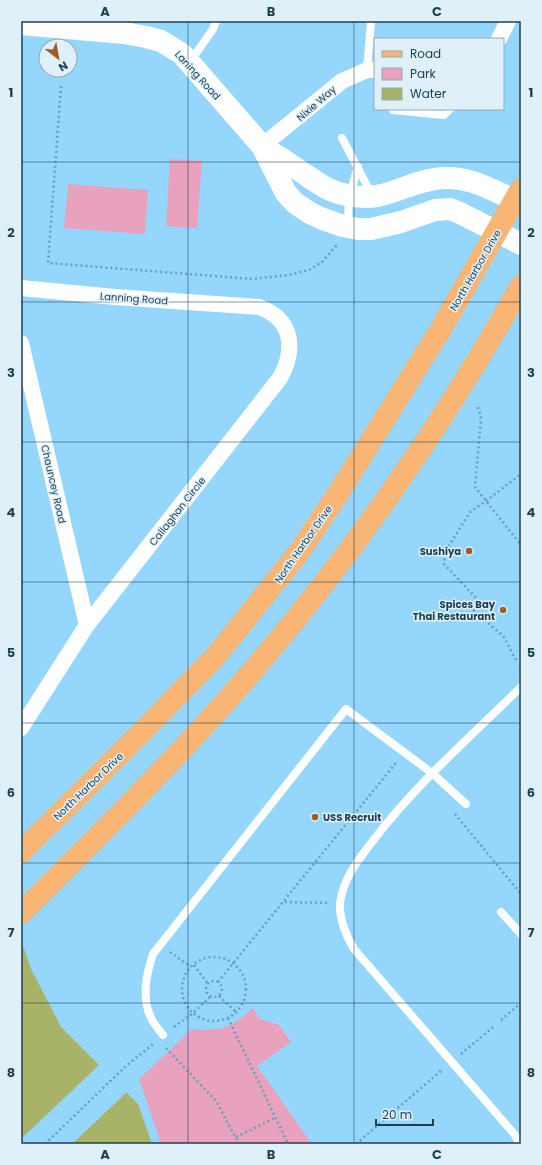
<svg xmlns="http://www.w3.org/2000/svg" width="542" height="1165" font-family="Poppins,sans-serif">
  <rect width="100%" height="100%" fill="#95d6fc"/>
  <g fill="#e9a2bd">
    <path d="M170,159l32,2 -5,67 -31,-2z"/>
    <path d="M68,184l80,6 -3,44 -81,-6z"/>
    <path d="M253,1008l7,11 19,6 12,17 -34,24 55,78h-151l-22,-65 53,-50c31,3 39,-2 61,-21z"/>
  </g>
  <path fill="#a9b368" d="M21,940l10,29 30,58 77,77 14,40h-131z"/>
  <path fill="#95d6fc" d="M100,1064l28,27 -56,53h-51v-5z"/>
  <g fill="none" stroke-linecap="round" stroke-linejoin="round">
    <g stroke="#689ebc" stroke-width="2.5" stroke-dasharray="2 3" stroke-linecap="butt">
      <path d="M61,86l-13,177 204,16 36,-4 21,-5 13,-8 15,-17"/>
      <path d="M478,407l3,11 -6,69 46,58"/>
      <path d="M516,660l-12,-23 -33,-29 8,-7 -35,-37 1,-12 25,-40 16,-11 35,-27"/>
      <path d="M455,814l66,80"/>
      <path d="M285,902l43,1"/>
      <path d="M170,952l21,15"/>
      <circle cx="214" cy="989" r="32"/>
      <path d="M194,965l14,19"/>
      <circle cx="214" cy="989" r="8"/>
      <path d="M218,982l177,-218h1"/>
      <path d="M219,996l17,16"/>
      <path d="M228,1018l60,126"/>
      <path d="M501,1020l20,-17"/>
      <path d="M174,1027l19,-14 17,-16"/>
      <path d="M166,1048l50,53 23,43"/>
      <path d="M461,1054l32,-27"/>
      <path d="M236,1137l39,-19"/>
      <path d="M45,1144l81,-78 27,-22"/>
      <path d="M356,1144l86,-74"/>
    </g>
    <g stroke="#fff" stroke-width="8">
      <path d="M190,62l23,-33 3,-8"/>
      <path d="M367,70l4,-49"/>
      <path d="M393,109v1l51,5 6,-6"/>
      <path d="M342,138l30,57"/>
      <path d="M350,225c-5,-20 2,-38 8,-58"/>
      <path d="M501,912l20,22"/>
      <path d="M163,1035c-4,-5 -8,-10 -11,-15 -11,-21 -6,-45 1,-66l193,-245 86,64 34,31"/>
      <path d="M520,1144l-5,-9 -161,-186c-8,-14 -15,-29 -14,-46 3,-24 18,-43 32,-61 43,-57 98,-105 149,-155"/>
    </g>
    <g stroke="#fff" stroke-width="16">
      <path d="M499,39l9,-18"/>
      <path d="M262,146l80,-65 25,-11h8"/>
      <path d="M21,288l94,9 144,10c34,12 37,42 21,71l-193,247 -66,103"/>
      <path d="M21,343l66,282"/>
    </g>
    <g stroke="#fff" stroke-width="22">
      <path d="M21,24l103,9 22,4 15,4 21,13 80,92 24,47 9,10 15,10 13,6 20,7 15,3h13l30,-7 34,-12 15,-1 10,4 61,31"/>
      <path d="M263,147c11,7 23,14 34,22 16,10 30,23 50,26 38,8 54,-11 88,-16 34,-5 56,11 86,24"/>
    </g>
    <g stroke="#f9b574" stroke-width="22">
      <path d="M21,852l115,-114 79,-81 84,-105 40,-60 100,-160 82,-143"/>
      <path d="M21,913c84,-84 169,-167 245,-258 97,-115 181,-238 255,-369"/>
    </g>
  </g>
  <path fill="none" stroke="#1d4053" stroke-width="1" stroke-opacity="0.55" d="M188,21v1123M354,21v1123M21,162h500M21,302h500M21,442h500M21,582h500M21,723h500M21,863h500M21,1003h500"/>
  <g fill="#9e5c29" stroke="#e0f0f9" stroke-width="1.5">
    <circle cx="469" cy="551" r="4"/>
    <circle cx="503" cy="610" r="4"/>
    <circle cx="315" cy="817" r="4"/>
  </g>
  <g text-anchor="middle" stroke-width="3" stroke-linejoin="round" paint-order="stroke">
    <g font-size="10" fill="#1d4053" stroke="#e0f0f9">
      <text transform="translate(198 75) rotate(48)" y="4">Laning Road</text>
      <text transform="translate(316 103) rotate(-41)" y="4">Nixie Way</text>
      <text transform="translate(475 270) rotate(-60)" y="4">North Harbor Drive</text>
      <text transform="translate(134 298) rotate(4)" y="4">Lanning Road</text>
      <text transform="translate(54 484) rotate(77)" y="4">Chauncey Road</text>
      <text transform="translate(177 511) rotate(-52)" y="4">Callaghan Circle</text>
      <text transform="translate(303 544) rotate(-55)" y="4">North Harbor Drive</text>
      <text transform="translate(88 786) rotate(-44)" y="4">North Harbor Drive</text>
    </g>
    <g font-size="10" font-weight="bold" fill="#1d4053" stroke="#e0f0f9" text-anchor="end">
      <text x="461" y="555">Sushiya</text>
      <text x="495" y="608">Spices Bay<tspan x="495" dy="12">Thai Restaurant</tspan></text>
      <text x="323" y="821" text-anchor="start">USS Recruit</text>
    </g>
  </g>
  <rect width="542" height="1165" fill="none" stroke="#e0f0f9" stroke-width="44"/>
  <rect x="374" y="38" width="130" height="72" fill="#e0f0f9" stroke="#92aab7"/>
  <rect x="382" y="51" width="20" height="6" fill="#f9b574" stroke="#92aab7"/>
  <text x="410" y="58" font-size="12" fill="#1d4053">Road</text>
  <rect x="382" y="68" width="20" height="12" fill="#e9a2bd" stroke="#92aab7"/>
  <text x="410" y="78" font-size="12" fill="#1d4053">Park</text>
  <rect x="382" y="88" width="20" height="12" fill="#a9b368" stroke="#92aab7"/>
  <text x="410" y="98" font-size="12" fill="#1d4053">Water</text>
  <g transform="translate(58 58) rotate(149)"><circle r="19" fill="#e0f0f9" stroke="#92aab7"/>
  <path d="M0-3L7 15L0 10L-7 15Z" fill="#9e5c29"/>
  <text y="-6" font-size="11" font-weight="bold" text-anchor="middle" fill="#1d4053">N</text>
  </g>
  <path d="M376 1119v6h57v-6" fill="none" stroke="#1d4053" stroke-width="2"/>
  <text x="382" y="1119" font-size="12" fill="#1d4053" stroke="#e0f0f9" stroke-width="3" paint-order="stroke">20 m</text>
  <rect x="22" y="22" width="498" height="1121" fill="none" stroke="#1d4053" stroke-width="1.5"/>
  <g font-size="13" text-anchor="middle" font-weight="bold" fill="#1d4053">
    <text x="105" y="16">A</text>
    <text x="271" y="16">B</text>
    <text x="437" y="16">C</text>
    <text x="11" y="97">1</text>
    <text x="531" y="97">1</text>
    <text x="11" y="237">2</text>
    <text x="531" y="237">2</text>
    <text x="11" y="377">3</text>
    <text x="531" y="377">3</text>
    <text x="11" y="517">4</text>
    <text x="531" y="517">4</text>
    <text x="11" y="657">5</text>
    <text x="531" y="657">5</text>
    <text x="11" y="797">6</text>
    <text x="531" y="797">6</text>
    <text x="11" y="937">7</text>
    <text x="531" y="937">7</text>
    <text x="11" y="1077">8</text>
    <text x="531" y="1077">8</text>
    <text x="105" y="1159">A</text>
    <text x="271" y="1159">B</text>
    <text x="437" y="1159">C</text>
  </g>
</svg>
